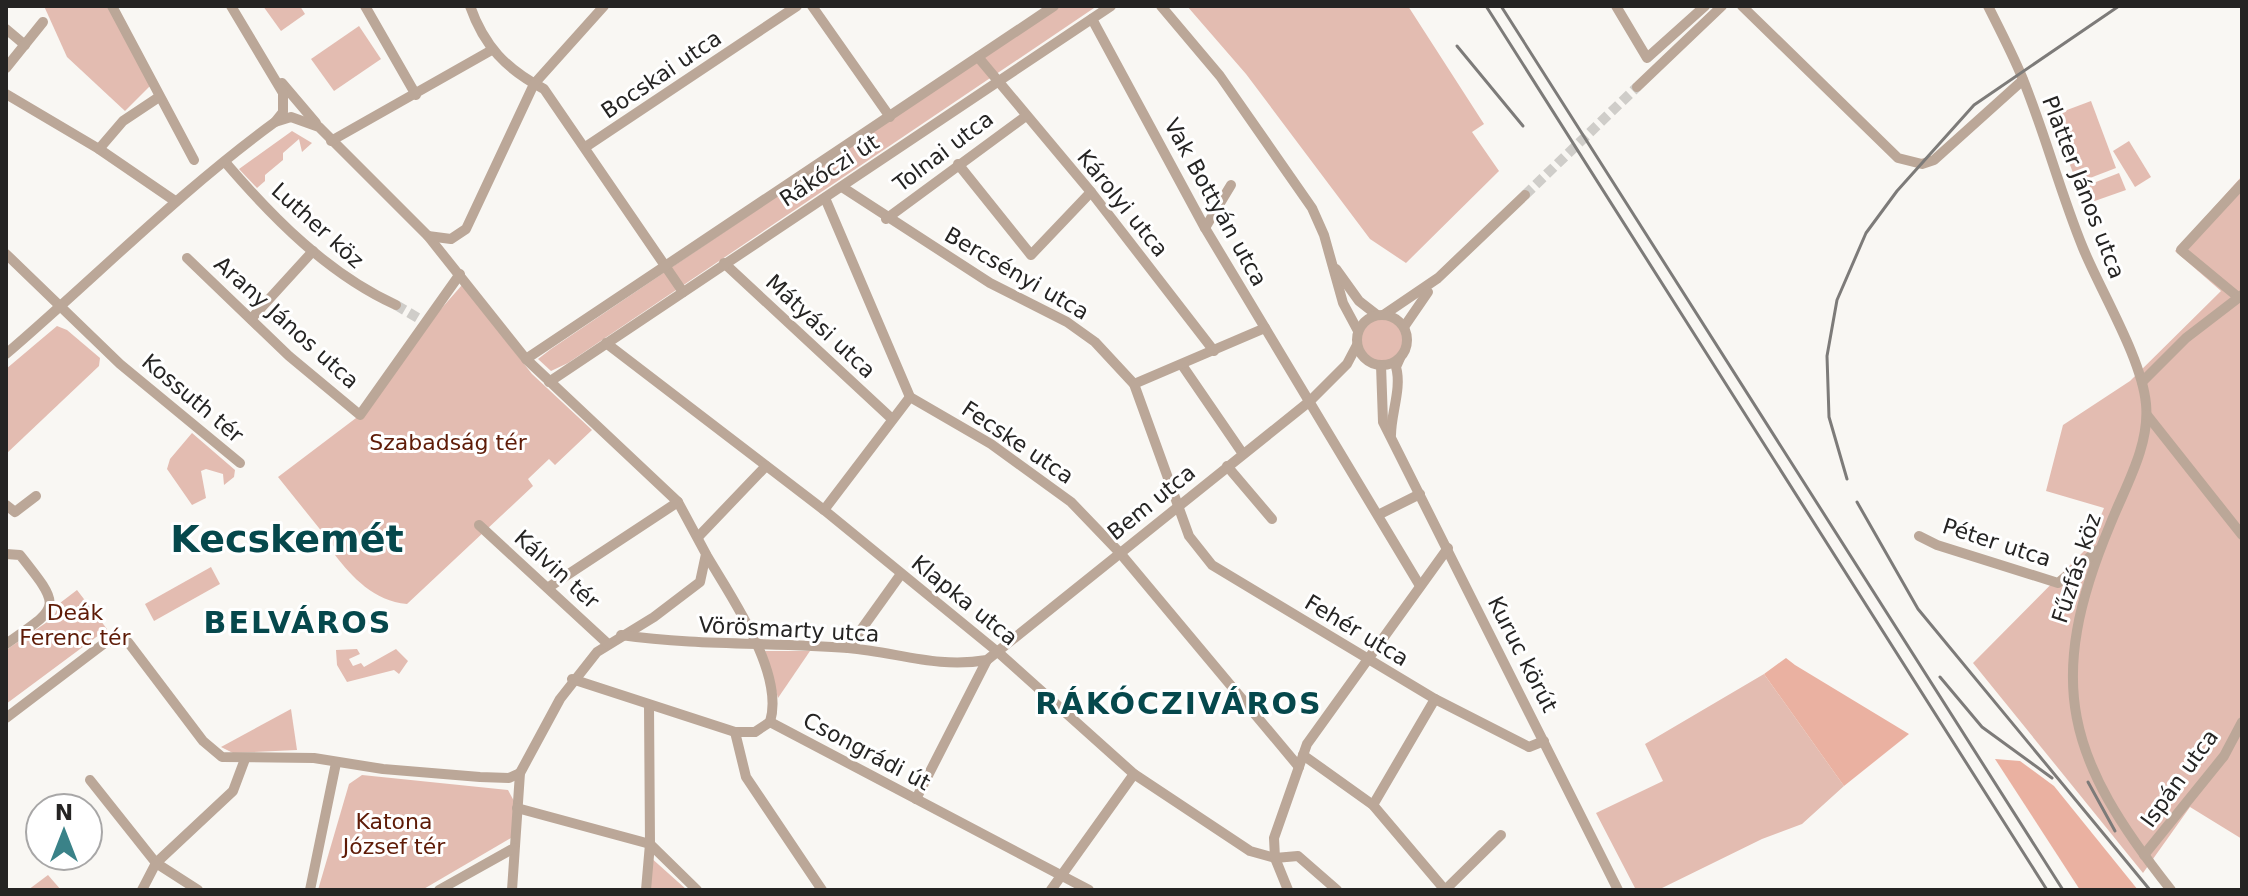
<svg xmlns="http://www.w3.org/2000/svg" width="2248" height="896" font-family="'DejaVu Sans',sans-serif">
  <rect width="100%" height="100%" fill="#f9f7f3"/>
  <g fill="#e3bcb1">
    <path d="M44,6h64l42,80 -25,25 -58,-54z"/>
    <path d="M263,6h37l5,8 -24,17z"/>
    <path d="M1058,6h39l-529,357 -17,8 -13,-12 13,-10z"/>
    <path d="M1187,6h221l76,118 -12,8 27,39 -93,92 -36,-24 -124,-165z"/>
    <path d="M359,26l22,33 -47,32 -23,-32z"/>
    <path d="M2091,101l25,67 -39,15 -26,-67z"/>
    <path d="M292,131l20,12 -10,9 -3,-13 -16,14v7l-18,15v6l-8,7 -18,-19z"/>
    <path d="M2129,141l22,36 -16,10 -22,-36z"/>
    <path d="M2119,173l7,17 -37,13 -6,-16z"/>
    <path d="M2242,176v663l-52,-32 -47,66 -170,-210 115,-116 16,-39 -58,-17 17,-66 67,-44 91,-90 -46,-40z"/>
    <path d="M462,285l70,89 60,56 -37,35 -6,-6 -21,20 5,7 -126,118c-33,-3 -55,-27 -72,-49v-7l-57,-71 82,-62 66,-89z"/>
    <circle cx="1382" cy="340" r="21"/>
    <path d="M57,326l10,4 33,28 -1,8 -93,88v-85z"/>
    <path d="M192,433l43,37 -1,7 -10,8 -1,-11 -17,-5 -5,2 5,27 -14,7 -25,-36 3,-10z"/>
    <path d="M211,567l9,17 -66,37 -9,-17z"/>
    <path d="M77,590l30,39 -101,75v-54l47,-32 7,-15z"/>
    <path d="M357,649l3,5 -11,5 4,7 8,-3 3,4 32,-18 12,12 -9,13 -5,-4 -47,12 -10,-17 -1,-15z"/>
    <path d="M765,651h45l-32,47z"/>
    <path d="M1764,674l80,112 -42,38 -40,15 -104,51h-22l-40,-77 67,-32 -18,-37z"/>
    <path d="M291,709l6,41 -64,3 -12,-6z"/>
    <path d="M362,775l146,15 7,13 -4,35 -89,52h-104l31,-106z"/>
    <path d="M649,856l38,34h-42z"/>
    <path d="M48,875l13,15h-33z"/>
  </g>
  <g fill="#eab1a1">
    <path d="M1786,658l9,7 114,69 -65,52 -80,-112z"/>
    <path d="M1995,759l25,2 34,25 84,104h-58z"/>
  </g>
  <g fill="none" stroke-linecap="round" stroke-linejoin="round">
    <g stroke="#cfcdc9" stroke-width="10" stroke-dasharray="10 5" stroke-linecap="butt">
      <path d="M1525,195l112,-108"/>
      <path d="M396,305l22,13"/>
    </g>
    <g stroke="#bba798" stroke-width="10">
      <path d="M112,6l82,154"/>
      <path d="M365,6l51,89"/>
      <path d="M470,6c14,40 36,63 74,83l139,203"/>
      <path d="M812,6l78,111"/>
      <path d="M1161,6l59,70 92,132 12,27 19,68 15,28"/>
      <path d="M1616,6l31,52 58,-52"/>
      <path d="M1742,6l156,152 24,6 12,-4 89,-80"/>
      <path d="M1988,6c12,24 24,47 34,71 23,56 38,115 61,171 18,44 59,111 63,156 4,42 -21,83 -36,121 -66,158 -43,234 61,365"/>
      <path d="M1092,19l113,209 215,358"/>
      <path d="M6,29l19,16"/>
      <path d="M978,57l113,135 123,159"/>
      <path d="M6,68l37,-46"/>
      <path d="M282,83l34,40"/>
      <path d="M1637,87l85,-81"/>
      <path d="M6,94l93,55 76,52"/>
      <path d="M275,122l16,-5 28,10 109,109 98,123 152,143 28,52 -6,28 -46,35 -57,35 -37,47 -40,74 -8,117"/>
      <path d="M331,141l159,-90"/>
      <path d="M587,146l210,-140"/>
      <path d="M99,149l24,-28 36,-24"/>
      <path d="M225,162c48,56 103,112 171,143"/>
      <path d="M958,164l73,91 60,-63"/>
      <path d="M842,187l148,96 77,39 28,20 39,42 55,152 23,29 223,134 94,48 15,-6"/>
      <path d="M825,198l85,199 81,47 80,58 49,51 179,214"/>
      <path d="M886,219l140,-103"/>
      <path d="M1205,228l26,-43"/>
      <path d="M428,236l23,3 15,-10 68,-145 70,-78"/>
      <path d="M6,254l114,110 120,99"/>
      <path d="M187,258l102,98 71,59 100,-141"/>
      <path d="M724,263l167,155"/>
      <path d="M1336,269l23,32 18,14"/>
      <path d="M2238,297l-57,-47 61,-66"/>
      <path d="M1385,314l53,-36 87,-83"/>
      <circle cx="1382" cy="340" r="25"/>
      <path d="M251,319l62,-68"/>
      <path d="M1404,327l24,-35"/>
      <path d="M606,343l218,167 175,143 135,121 116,77 25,7 23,-2 39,34"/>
      <path d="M6,354c90,-77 173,-162 269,-232l8,-10v-19l-52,-87"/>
      <path d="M526,359l528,-353"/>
      <path d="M1182,365l61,89"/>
      <path d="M1381,365l2,57 235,468"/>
      <path d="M549,382l562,-376"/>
      <path d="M2142,382l44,-44 56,-43"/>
      <path d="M1134,384l131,-56"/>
      <path d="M2147,415l95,120"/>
      <path d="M1391,435c0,-22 11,-47 5,-68l4,-9"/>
      <path d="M1227,466l45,53"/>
      <path d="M6,505l9,7 21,-16"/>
      <path d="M824,510l86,-113"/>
      <path d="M1380,514l40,-20"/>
      <path d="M479,525l129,119"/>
      <path d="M699,536l67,-70"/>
      <path d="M1919,536l18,9 121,38 40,-33"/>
      <path d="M6,554l14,1c43,54 40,51 -14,89"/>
      <path d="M707,556c24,41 78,117 63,166"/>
      <path d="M549,587l129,-85"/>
      <path d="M621,635c76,11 151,7 227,13 49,4 89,21 139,12l323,-259 37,-37 10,-19"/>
      <path d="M848,648l53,-74"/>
      <path d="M572,679l163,53h20l15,-10"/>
      <path d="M6,718l100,-76h22l75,99 19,16 92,1 69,11 97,8 29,1 11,-5"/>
      <path d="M770,722l319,168"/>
      <path d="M735,732l11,45 76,113"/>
      <path d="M1303,755l70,50 72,85"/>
      <path d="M90,780l66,83 42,27"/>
      <path d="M916,799l71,-139"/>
      <path d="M1373,805l62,-106"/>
      <path d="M517,808l133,36 47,46"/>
      <path d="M2144,855l80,-99 18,-34"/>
      <path d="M142,890l14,-27 77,-72 12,-32"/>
      <path d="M310,890l26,-127"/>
      <path d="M439,890l75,-42"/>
      <path d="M646,890l4,-46 -1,-138"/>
      <path d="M1051,890l83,-116"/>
      <path d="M1288,890l-13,-32 -1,-20 33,-94 141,-196"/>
      <path d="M1445,890l56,-55"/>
    </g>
    <g stroke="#7d7b79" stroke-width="3">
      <path d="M1486,6l561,884"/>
      <path d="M1501,6l562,884"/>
      <path d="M1457,46l66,80"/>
      <path d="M1847,479l-18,-62 -2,-61 10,-56 29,-67 31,-42 77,-86 145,-99"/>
      <path d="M1857,502l61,107 232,281"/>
      <path d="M1940,677l42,50 70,51"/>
      <path d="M2088,782l27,49"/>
    </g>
  </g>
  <g text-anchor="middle" stroke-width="6" stroke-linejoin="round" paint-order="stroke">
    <g font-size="22" fill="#252423" stroke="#fff">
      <text transform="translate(661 74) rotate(-34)" y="8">Bocskai utca</text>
      <text transform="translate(943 151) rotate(-37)" y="8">Tolnai utca</text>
      <text transform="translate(829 170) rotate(-33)" y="8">Rákóczi út</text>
      <text transform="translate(2084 187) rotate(69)" y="8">Platter János utca</text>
      <text transform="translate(1216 202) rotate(61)" y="8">Vak Bottyán utca</text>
      <text transform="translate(1123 203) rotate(51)" y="8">Károlyi utca</text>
      <text transform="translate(318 225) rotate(42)" y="8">Luther köz</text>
      <text transform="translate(1017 273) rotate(30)" y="8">Bercsényi utca</text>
      <text transform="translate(287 322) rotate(42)" y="8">Arany János utca</text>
      <text transform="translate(821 326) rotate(43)" y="8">Mátyási utca</text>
      <text transform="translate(193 398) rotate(40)" y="8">Kossuth tér</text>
      <text transform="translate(1018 442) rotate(34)" y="8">Fecske utca</text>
      <text transform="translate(1151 502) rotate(-39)" y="8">Bem utca</text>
      <text transform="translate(1997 542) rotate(18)" y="8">Péter utca</text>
      <text transform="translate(2076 568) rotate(-72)" y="8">Fűzfás köz</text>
      <text transform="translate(557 569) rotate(42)" y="8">Kálvin tér</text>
      <text transform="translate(965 600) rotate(39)" y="8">Klapka utca</text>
      <text transform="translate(789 629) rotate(3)" y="8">Vörösmarty utca</text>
      <text transform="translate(1357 630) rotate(31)" y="8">Fehér utca</text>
      <text transform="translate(1523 654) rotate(63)" y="8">Kuruc körút</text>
      <text transform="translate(867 751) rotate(28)" y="8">Csongrádi út</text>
      <text transform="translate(2179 778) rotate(-54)" y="8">Ispán utca</text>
    </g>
    <g font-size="22" fill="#5e1b07" stroke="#fff">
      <text x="448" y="450">Szabadság tér</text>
      <text x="75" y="620">Deák<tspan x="75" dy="25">Ferenc tér</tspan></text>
      <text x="394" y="829">Katona<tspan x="394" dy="25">József tér</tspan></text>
    </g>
    <g font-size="30" font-weight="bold" letter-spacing="2" fill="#06484c" stroke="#fff">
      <text x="298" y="633">BELVÁROS</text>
      <text x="1179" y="714">RÁKÓCZIVÁROS</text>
    </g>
    <g font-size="38" font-weight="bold" fill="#06484c" stroke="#fff">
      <text x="287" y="552">Kecskemét</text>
    </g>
  </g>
  <rect width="2248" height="896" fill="none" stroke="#252423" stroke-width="16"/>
  <g transform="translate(64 832)"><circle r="38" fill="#ffffff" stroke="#a8a7a7" stroke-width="2"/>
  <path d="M0-6L14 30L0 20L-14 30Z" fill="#3a8288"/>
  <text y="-12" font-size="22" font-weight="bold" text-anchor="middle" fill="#252423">N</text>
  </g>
</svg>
